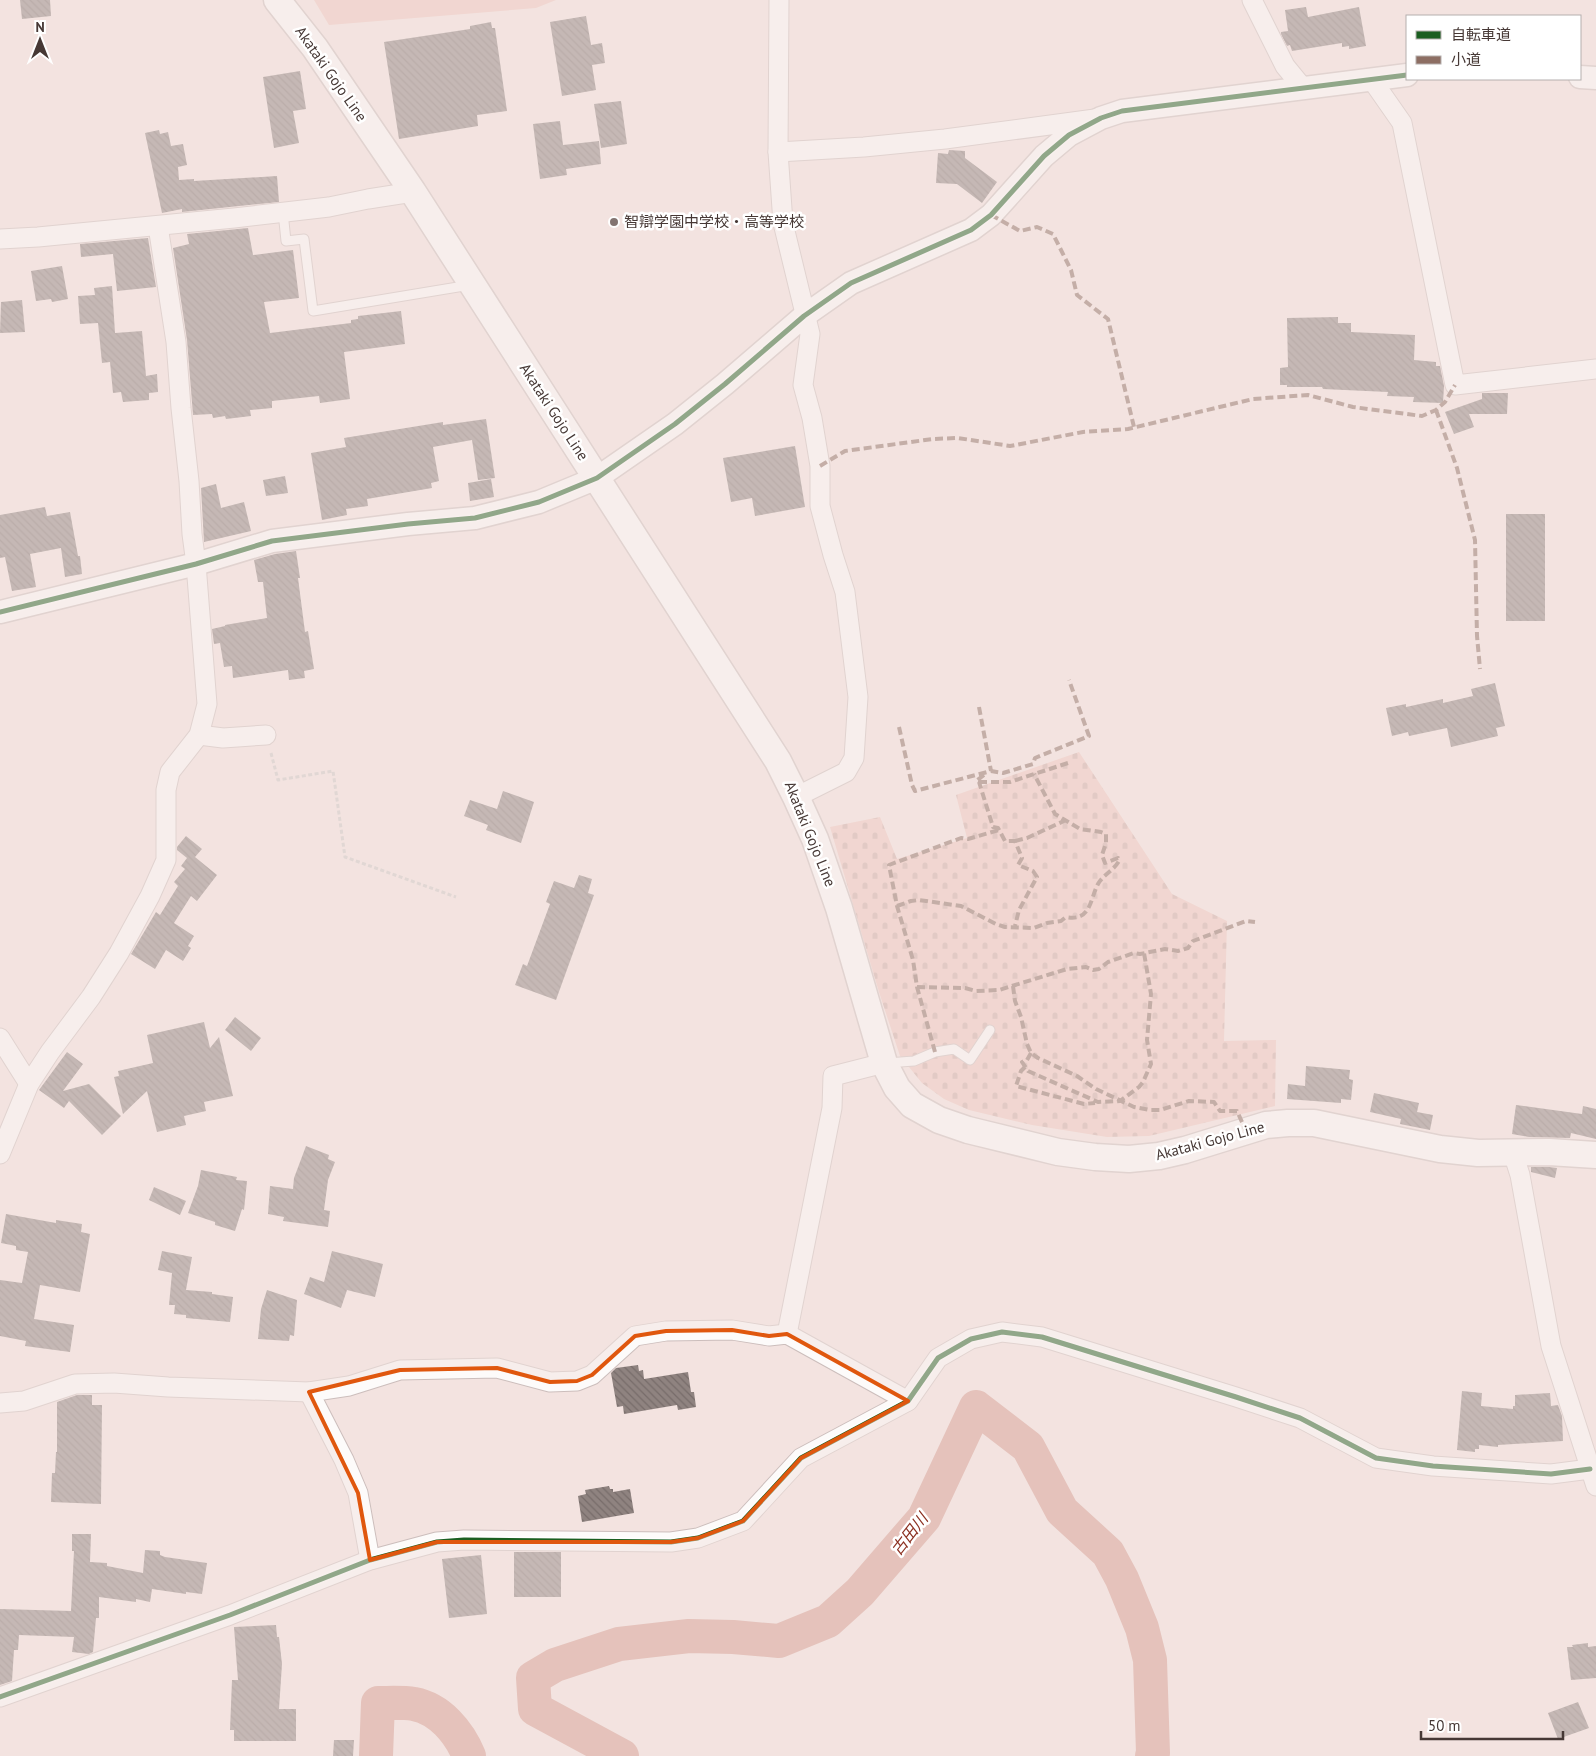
<svg xmlns="http://www.w3.org/2000/svg" width="1596" height="1756" font-family="'PT Sans','Noto Sans JP',sans-serif">
  <defs>
    <pattern id="cemetery-stones" width="16" height="16" patternUnits="userSpaceOnUse" patternTransform="scale(1.25)"><rect width="16" height="16" fill="#efc6be"/><path d="M2 7V4a2 2 0 0 1 4 0v3zM10 15v-3a2 2 0 0 1 4 0v3z" fill="#ceaba4"/></pattern>
    <pattern id="building-back-hatch" width="6" height="6" patternUnits="userSpaceOnUse" patternTransform="scale(1.25)"><rect width="6" height="6" fill="#8f8380"/><path d="M-1 5l2 2M0 0l6 6M5-1l2 2" fill="none" stroke="#776c6a"/></pattern>
  </defs>
  <rect width="100%" height="100%" fill="#f3e3e0"/>
  <path fill="url(#cemetery-stones)" d="M1079,752l93,142 55,27 -3,120 52,-1 -1,66 -126,30 -42,1 -75,-12 -63,-15 -25,-11 -22,-16 -22,-27 -21,-64 -49,-165 50,-10 17,42 70,-21 -11,-43z"/>
  <path fill="#efc6be" d="M314,0h242l-20,8 -207,17z"/>
  <g fill="none" stroke-linecap="round" stroke-linejoin="round">
    <g stroke="#d49a8f" stroke-width="34">
      <path d="M376,1756l2,-53c11,0 24,-1 36,1 26,5 45,28 55,52"/>
      <path d="M622,1756l-87,-47 -2,-31 22,-13 64,-21 70,-8 44,1 46,4 49,-20 32,-29 64,-74 52,-111 52,40 34,64 46,42 14,26 20,49 8,32 3,93 -1,3"/>
    </g>
  </g>
  <g fill="url(#building-back-hatch)">
    <path d="M20,0h30l1,16 -29,3z"/>
    <path d="M1306,7l2,10 51,-10 7,39 -17,3v-3l-7,1v-4l-50,8 -2,-6 -3,1 -6,-12v-2l7,-1 -3,-21z"/>
    <path d="M586,16l5,29 11,-2 3,20 -13,2 4,25 -34,6 -12,-74z"/>
    <path d="M491,22l1,6h3l12,83 -30,4 1,11 -79,13 -15,-97 86,-13v-3z"/>
    <path d="M300,71l6,38 -13,2 6,32 -25,5 -11,-71z"/>
    <path d="M621,101l6,43 -26,4 -7,-44z"/>
    <path d="M560,121l3,24 36,-4 2,23 -35,5 1,6 -27,4 -7,-55z"/>
    <path d="M159,130l1,4 8,-2 3,14 12,-2 4,21 -9,2 1,13 15,-1v2l83,-5 2,26 -97,10v-3l-20,4 -17,-80z"/>
    <path d="M949,150l16,1v7l32,24 -15,21 -25,-19 -21,-1 2,-30 10,1z"/>
    <path d="M248,228l5,27 40,-5 6,48 -35,4 6,31 81,-10v-3l7,-1v-3l43,-5 4,33 -61,8 6,47 -30,4 -1,-7 -47,5v7l-22,2 1,6 -25,3 -1,-3 -12,2 -1,-4 -19,1 -6,-75 -14,-92 16,-4 -2,-10z"/>
    <path d="M148,238l8,49 -39,4 -4,-37 -32,3 -1,-13z"/>
    <path d="M62,266l6,33 -16,3 -1,-3 -15,2 -5,-30z"/>
    <path d="M112,286l3,47 27,-2 4,45 11,-2 1,18 -9,1v7l-26,2 -2,-10 -8,1 -3,-31 -8,1 -4,-40 -18,1 -2,-28 17,-1 -1,-7z"/>
    <path d="M22,300l3,32 -25,1 1,-31z"/>
    <path d="M1338,317v6h13v9l64,3 -1,25 22,2v4h4l4,20 -1,17 -30,-1 1,-5 -27,-1 1,-4 -65,-3 -1,-2h-35v-2h-7v-17l8,-1 -1,-49z"/>
    <path d="M1482,393h26l-1,21h-38l5,13 -20,7 -9,-22 37,-13z"/>
    <path d="M486,419l9,59 -17,2 -6,-40 -39,7 6,34 -8,2 1,5 -65,11 1,7 -22,3 1,6 -25,5 -11,-67 35,-6 -2,-9 99,-16v3z"/>
    <path d="M795,446l10,61 -50,9 -3,-18 -21,4 -8,-44z"/>
    <path d="M285,476l3,17 -22,3 -3,-16z"/>
    <path d="M491,479l3,18 -24,4 -2,-18z"/>
    <path d="M216,484l5,24 23,-6 7,29 -47,11 -3,-54z"/>
    <path d="M45,507l2,9 23,-4 8,44h2l2,18 -17,3 -4,-29 -31,6 6,33 -24,4 -7,-34 -5,1v-43z"/>
    <rect x="1506" y="514" width="39" height="107"/>
    <path d="M296,551l4,27h-2l7,54 3,-1 6,38 -10,2 1,7 -16,2 -1,-10 -55,8 -1,-12 -8,1 -4,-24 -6,1 -2,-15 13,-3v-1l42,-7 -4,-36h-5l-4,-22 21,-6z"/>
    <path d="M1495,683l10,43 -9,2 2,8 -47,11 -4,-19 -38,8 -1,-4 -16,4 -6,-28 20,-4v3l37,-8v4l30,-7 -2,-7z"/>
    <path d="M503,791l31,11 -13,41 -35,-13 2,-5 -24,-9 6,-16 27,9z"/>
    <path d="M186,836l16,13 -7,8 22,18 -20,26 -6,-5 -17,27 20,13 -6,10 3,2 -8,13 -17,-11 -11,19 -24,-15 25,-42 4,3 18,-29 -4,-4 11,-13 -4,-3 6,-8 -10,-8v-3z"/>
    <path d="M579,875l13,4 -4,14 6,2 -38,105 -41,-15 8,-21 4,2 23,-62 -4,-2 8,-21 20,7z"/>
    <path d="M235,1017l26,21 -10,13 -26,-21z"/>
    <path d="M204,1022l6,26 9,-11 14,59 -29,6 2,9 -22,5 2,9 -29,7 -10,-41 -24,23 -9,-37 5,-1 -1,-5 35,-8 -6,-28z"/>
    <path d="M67,1052l16,12 -20,27 26,-7 32,32 -19,19 -33,-34 -5,7 -25,-18z"/>
    <path d="M1306,1066l44,4 -1,9 4,1 -2,20 -10,-1v4l-54,-4 1,-15 17,2z"/>
    <path d="M1374,1093l45,10 -2,9 16,3 -3,15 -30,-6 1,-5 -31,-7z"/>
    <path d="M1516,1105l66,9 1,-8 13,3v30l-25,-6 -1,5 -41,-1 -17,-3z"/>
    <path d="M306,1146l23,9 -1,4 7,3 -7,18 -4,30 6,1 -2,16 -45,-6 1,-4 -16,-3 2,-28 23,3 1,-11z"/>
    <path d="M1531,1167h18l8,1 -2,10 -24,-6z"/>
    <path d="M201,1170l36,7 -1,3 11,1 -3,29 -2,-1 -7,22 -20,-6v-3l-27,-9 10,-27z"/>
    <path d="M154,1187l32,14 -6,14 -31,-15z"/>
    <path d="M6,1214l50,9v-3l26,4 -1,8 9,2 -10,58 -40,-7 -6,34 40,6 -4,27 -45,-6 1,-5 -26,-5v-56l22,3 6,-31 -12,-2v-4l-15,-3z"/>
    <path d="M162,1251l30,6 -6,33 26,2v2l21,3 -3,25 -44,-4v-3l-12,-1 1,-9h-6l3,-32 -14,-3z"/>
    <path d="M332,1251l51,13 -8,33 -28,-7 -6,18 -37,-14 6,-17 14,5z"/>
    <path d="M267,1290l30,10 -3,36 -4,-1 -1,6 -31,-2 3,-30z"/>
    <path d="M638,1365l1,6 4,-1 1,9 44,-7 3,20h3l2,15 -18,3 -1,-5 -6,1 -47,8 -1,-8 -6,1 -6,-34 5,-5z"/>
    <path d="M1462,1391l20,2 -1,13 32,3v-3h2v-11l35,-2 1,13 7,-1 4,11 1,25 -65,4v2l-19,-2v4h-4v3l-18,-2z"/>
    <path d="M77,1395h15v10h10l-1,99 -50,-2 1,-29h3l1,-21h1v-50z"/>
    <path d="M609,1486l1,3h3v3l17,-3 4,24 -52,9 -4,-26 8,-2 -1,-4z"/>
    <path d="M72,1534h19l-1,28 17,1v3l36,7 2,-23 15,1v4l5,2 42,6 -5,31 -16,-2v2l-34,-5 -2,13 -14,-3v3l-37,-5v21h-3l-3,34 -4,2 -17,-2 2,-15 -55,-2 -1,15h-4l-2,31 -12,4v-76l71,2 3,-60h-2z"/>
    <rect x="514" y="1552" width="47" height="45"/>
    <path d="M481,1555l6,59 -38,4 -7,-59z"/>
    <path d="M276,1625l1,12h2l3,27 -3,45h17v32h-62v-11h-4l2,-50h6l-4,-53z"/>
    <path d="M1588,1643v4l8,-1v32l-25,2 -4,-33h6l-1,-2z"/>
    <path d="M1578,1702l11,26 -31,11 -10,-26z"/>
    <path d="M334,1740h20l-1,16h-20z"/>
  </g>
  <g fill="none" stroke-linecap="round" stroke-linejoin="round">
    <defs>
      <g id="service">
        <path d="M283,212l3,29 18,-2 9,72 157,-26"/>
        <path d="M887,1063l27,-2 21,-9 19,-3 16,11 20,-30"/>
      </g>
      <g id="minor">
        <path d="M779,0l-1,152 5,71 27,111 -7,51 9,33 8,48v40l13,49 12,37 13,105 -4,61 -8,14 -50,25"/>
        <path d="M1252,0l33,66 18,22"/>
        <path d="M1372,80l30,43 53,262 141,-16"/>
        <path d="M778,152l86,-5 81,-8 150,-20"/>
        <path d="M0,239l38,-2 196,-19 95,-11 39,-8 45,-7"/>
        <path d="M199,735l24,3 43,-3"/>
        <path d="M0,1038l29,46"/>
        <path d="M1513,1153l7,22 31,171 45,140"/>
        <path d="M0,1154l29,-70 21,-32 41,-55 28,-44 31,-57 16,-36v-70l4,-18 29,-37 8,-31 -11,-140 -4,-30 -3,-53 -8,-73 -5,-66 -18,-116"/>
        <path d="M787,1334l45,-226 1,-32 51,-13"/>
        <path d="M309,1392l35,68 14,33 12,67"/>
        <path d="M0,1403l24,-2 51,-17 39,-1 54,4 141,5 40,-6 51,-16 97,-2 53,14 27,-1 15,-6 43,-39 31,-5 66,-1 37,6 18,-2 121,67"/>
        <path d="M0,1697l230,-82 140,-55 67,-18 27,-2 207,2 27,-4 45,-17 58,-63 107,-57 30,-43 33,-19 31,-7 40,5 194,60 64,21 76,40 57,8 118,8 39,-5"/>
      </g>
      <g id="tertiary">
        <path d="M1580,77l16,1"/>
        <path d="M0,612l196,-48 76,-23 136,-17 67,-6 64,-16 58,-24 78,-54 50,-40 79,-68 47,-33 120,-53 20,-15 53,-59 25,-21 32,-17 21,-7 285,-36"/>
      </g>
      <path id="secondary" d="M277,0l38,48 98,144 365,569 18,36 19,42 24,69 45,155 13,25 15,17 27,15 29,10 90,22 37,5 34,2 30,-3 26,-6 81,-25 22,-2h26l126,26 38,4 71,-1 47,3"/>
    </defs>
    <use href="#service" stroke="#ccbebc" stroke-width="11"/>
    <use href="#minor" stroke="#ccbebc" stroke-width="21"/>
    <use href="#tertiary" stroke="#ccbebc" stroke-width="25"/>
    <use href="#secondary" stroke="#ccbebc" stroke-width="29"/>
    <path stroke="#ccc7c5" stroke-width="3" stroke-dasharray="4 2.5" stroke-linecap="butt" d="M271,753l7,27 55,-9 12,86 111,40"/>
    <use href="#service" stroke="#fdfbfa" stroke-width="9"/>
    <use href="#minor" stroke="#fdfbfa" stroke-width="19"/>
    <use href="#tertiary" stroke="#fdfbfa" stroke-width="22"/>
    <use href="#secondary" stroke="#fdfbfa" stroke-width="26"/>
    <g stroke="#8d6e63" stroke-width="4" stroke-dasharray="8 4" stroke-linecap="butt">
      <path d="M991,215l29,16 17,-4 16,7 18,36 6,25 31,24 26,108"/>
      <path d="M1436,410l21,58 18,72 2,96 3,33"/>
      <path d="M820,466l25,-15 88,-12 25,-1 52,8 73,-14 45,-3 125,-30 55,-4 45,12 69,9 14,-6 9,-8 10,-17"/>
      <path d="M979,707l12,64"/>
      <path d="M899,727l13,58 3,6 76,-20 12,2 30,-9 2,-6 54,-22 -20,-56"/>
      <path d="M984,775l-8,6 3,1 14,45 5,1 7,13h10l7,17 -4,7 15,6 4,6 -18,33 -4,16"/>
      <path d="M979,782h31l58,-19"/>
      <path d="M1015,841l12,-3 39,-18"/>
      <path d="M897,906l14,-5 8,-1 42,6 35,18 9,3 29,1 13,-5 14,-2 5,-4c25,5 24,-18 32,-33 5,-9 16,-14 21,-23l-1,-3 -13,5 -3,-8 4,-12v-9l-5,-2 -21,-3 -25,-15 -21,-40"/>
      <path d="M1013,986l2,15 6,16 6,27 4,9 7,5 39,18 19,13 38,18 16,3h10l29,-9 25,1 6,9h17l9,20"/>
      <path d="M917,987l48,1 11,3 23,-1 68,-21 19,-2 7,3 6,-1 9,-7 26,-9 6,1 25,-5 13,2 10,-3 5,-7 53,-20 9,1"/>
      <path d="M935,1052l-18,-65 -4,-27 -16,-54 -8,-41 72,-27 7,1 31,-9"/>
      <path d="M1031,1053l-4,7 -5,2 6,9 70,31 22,-1 19,-14 4,-5 8,-18 -4,-24 4,-46 -7,-41"/>
      <path d="M1025,1067l-4,4 -5,15 68,18 11,-1"/>
    </g>
    <defs>
      <g id="cycleway">
        <path d="M0,612l196,-48 76,-23 136,-17 67,-6 64,-16 58,-24 78,-54 50,-40 79,-68 47,-33 120,-53 20,-15 53,-59 25,-21 32,-17 21,-7 285,-36"/>
        <path d="M0,1697l230,-82 140,-55 67,-18 27,-2 207,2 27,-4 45,-17 58,-63 107,-57 30,-43 33,-19 31,-7 40,5 194,60 64,21 76,40 57,8 118,8 39,-5"/>
      </g>
    </defs>
    <use href="#cycleway" stroke="#fff" stroke-width="8"/>
    <use href="#cycleway" stroke="#1b5e20" stroke-width="5"/>
  </g>
  <path d="M0 0H1596V1756H0ZM732,1330l37,6 18,-2 121,67 -107,57 -58,63 -45,17 -27,4h-234l-67,18 -12,-67 -49,-101 91,-22 97,-2 53,14 27,-1 15,-6 43,-39 31,-5z" fill="#f3e3e0" fill-opacity=".55" fill-rule="evenodd"/>
  <path fill="none" stroke="#e0570e" stroke-width="4" stroke-linejoin="round" d="M732,1330l37,6 18,-2 121,67 -107,57 -58,63 -45,17 -27,4h-234l-67,18 -12,-67 -49,-101 91,-22 97,-2 53,14 27,-1 15,-6 43,-39 31,-5z"/>
  <circle fill="#837471" stroke="#fff" stroke-width="2" cx="614" cy="222" r="5"/>
  <g text-anchor="middle" stroke-width="5" stroke-linejoin="round" paint-order="stroke">
    <g font-size="15" fill="#463835" stroke="#fff">
      <text transform="translate(331 74) rotate(55)" y="5">Akataki Gojo Line</text>
      <text transform="translate(554 412) rotate(57)" y="5">Akataki Gojo Line</text>
      <text transform="translate(810 834) rotate(68)" y="5">Akataki Gojo Line</text>
      <text transform="translate(1210 1141) rotate(-15)" y="5">Akataki Gojo Line</text>
    </g>
    <g font-size="15" fill="#463835" stroke="#fff" text-anchor="start">
      <text x="624" y="227">智辯学園中学校・高等学校</text>
    </g>
    <g font-size="16" font-style="italic" fill="#8c3122" stroke="#fff">
      <text transform="translate(909 1534) rotate(-52)" y="6">古田川</text>
    </g>
  </g>
  <rect x="1406" y="15" width="175" height="65" fill="#ffffff" stroke="#b5afae"/>
  <rect x="1416" y="31" width="25" height="8" fill="#1b5e20" stroke="#b5afae"/>
  <text x="1451" y="40" font-size="15" fill="#463835">自転車道</text>
  <rect x="1416" y="56" width="25" height="8" fill="#8d6e63" stroke="#b5afae"/>
  <text x="1451" y="65" font-size="15" fill="#463835">小道</text>
  <g transform="translate(40 40)" stroke="#ffffff" stroke-width="4" paint-order="stroke">
  <path d="M0-4L9 19L0 12L-9 19Z" fill="#463835"/>
  <text y="-8" font-size="14" font-weight="bold" text-anchor="middle" fill="#463835">N</text>
  </g>
  <path d="M1421 1731v8h142v-8" fill="none" stroke="#463835" stroke-width="2.5"/>
  <text x="1428" y="1731" font-size="15" fill="#463835" stroke="#ffffff" stroke-width="4" paint-order="stroke">50 m</text>
</svg>
